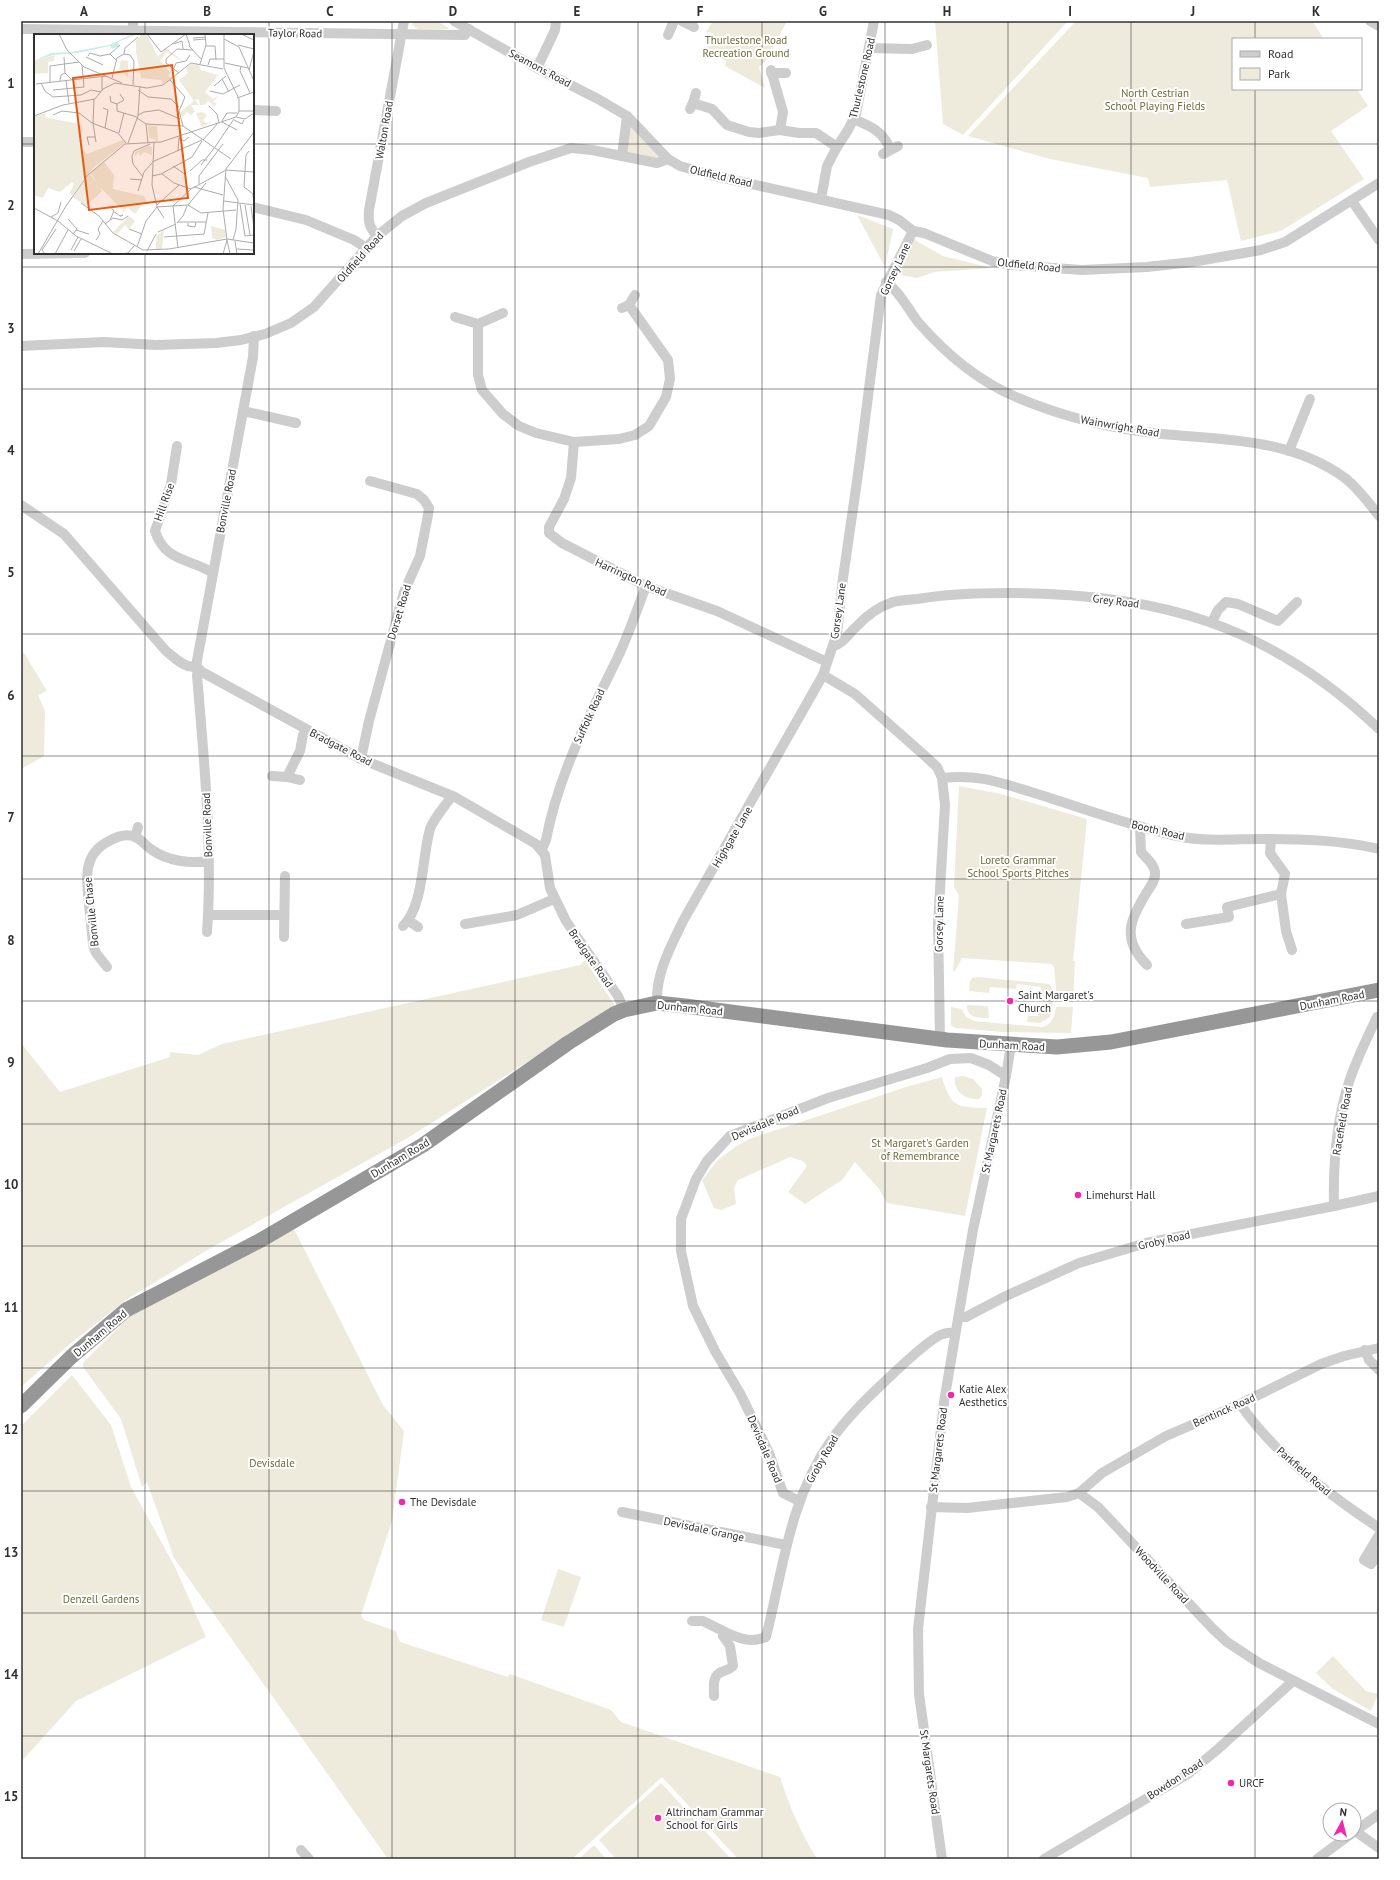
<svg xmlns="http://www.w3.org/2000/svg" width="1400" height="1880" font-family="'PT Sans',sans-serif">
  <rect width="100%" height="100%" fill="#fff"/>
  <g fill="#eeebdc">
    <path d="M413,21h23l12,6v2h-30l-6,-4z"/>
    <path d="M713,21h74l-22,41 -6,5 6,21 -40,-22 1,-5 -20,-12 6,-11 1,-5 -7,-1z"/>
    <path d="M935,21h133l-105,114 -20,-11z"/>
    <path d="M1076,21h236l12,18h-91v50h124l11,17 -37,25 33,48 -83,52 -40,10 -14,-61 -77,7 -2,-9 -98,-19 -82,-23z"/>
    <path d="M627,116l41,43 -46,-3z"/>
    <path d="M857,215l36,14 -8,38z"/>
    <path d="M906,235l37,21 49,12 -58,4 -17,6 -21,-4z"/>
    <path d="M21,650l5,6 21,35 -9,4 7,16 -1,45 -23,13z"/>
    <path d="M959,786l42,8 86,25 -14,142h2l-2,41h-11l-5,-4 -3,-31 -2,-3 -90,-6 -7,13 -2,1 6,-77 -5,-8z"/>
    <path d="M585,960l30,46 -204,130 -202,113 -83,51 -55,43 -50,44v-344l39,49 110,-35v-5l28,3 24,-11 358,-79z"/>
    <path d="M978,977l72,7c5,9 3,23 0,33l-10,6 -13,-1 1,-6h10l1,-7h6l1,-11 -5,-1v-10l-24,-3 -1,5 -26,-2 -1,6 -20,-2 1,-10 2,-3z"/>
    <path d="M967,1005l21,1 1,12c-11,0 -23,0 -22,-13z"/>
    <path d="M951,1007l11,2 4,8 8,4 68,6c10,-2 13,-11 14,-20h17l-2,26 -68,-1 -47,-4 -5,-3z"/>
    <path d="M963,1076l10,3 9,10v7l-3,3c-13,1 -26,-7 -24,-22z"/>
    <path d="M942,1077c9,31 15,30 45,31l-22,108 -78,-13 -8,-14 -24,-27 -13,18 -37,24 -17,-12 19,-26 -4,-5 -13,-4 -52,23 -4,8 2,16 -15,6 -7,-2 -12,-28 16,-20 17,-13 14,-8 157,-52z"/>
    <path d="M294,1229l89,176 21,26 -12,90 -31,94 3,5 32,11 4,11 108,35 2,-3 101,36 10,12 159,55c9,29 21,56 37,82h-79l-76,-82 -90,82h-184l-214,-301 -27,-76 -5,5 -21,-68 -38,-52v-4l50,-50z"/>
    <path d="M72,1375l39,50 20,62 44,80 31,70 -130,64 -55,61v-336z"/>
    <path d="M558,1569l23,8 -17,50 -23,-7z"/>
    <path d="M1333,1656l33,35 12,3 -7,17 -38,-22 -17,-16z"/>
    <path d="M661,1783l70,76h-115l-17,-19z"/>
    <path d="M594,1845l12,14h-27z"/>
  </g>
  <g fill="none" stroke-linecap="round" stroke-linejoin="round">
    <g stroke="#cdcdcd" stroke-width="10">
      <path d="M454,21l83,47 61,31 29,17 41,43 12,7 31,9 178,40 10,5 14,11 11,2 68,28 19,4 71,5 65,-3 45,-5 69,-12 24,-8 94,-59"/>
      <path d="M682,21l12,6"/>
      <path d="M1370,21l9,5"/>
      <path d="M21,29l444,6 4,-6"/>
      <path d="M133,35v-14"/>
      <path d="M668,35l6,-14"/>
      <path d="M869,48l43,1 15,-4"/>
      <path d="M537,68l18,-38 1,-9"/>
      <path d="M771,70l12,42 -3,18"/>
      <path d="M771,73h15"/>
      <path d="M693,103l19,6 15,16 22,7 10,1 21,-3 19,3h17l21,14"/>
      <path d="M690,109l3,-6 3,-10"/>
      <path d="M253,110l23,1"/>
      <path d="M853,119c17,7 30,12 37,30"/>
      <path d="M21,142h14"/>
      <path d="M883,154l15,-8"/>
      <path d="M622,156l5,-40"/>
      <path d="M821,199l6,-33 10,-19 11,-17 8,-16 18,-93"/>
      <path d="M1352,201l27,39"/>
      <path d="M253,207l53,13 48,20 12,8"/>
      <path d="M377,236c-8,-9 -9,-14 -8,-26l35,-189"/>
      <path d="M21,254l64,-1"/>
      <path d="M886,282c14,10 22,27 32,40 27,31 60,59 98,75 45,19 97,32 146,37 63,6 128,4 183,44 13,10 24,25 34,38"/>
      <path d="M622,308l7,-3 6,-10"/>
      <path d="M455,317l23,7 25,-11"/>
      <path d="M478,324v51l4,15 21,24 16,12 17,7 38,9 45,-3 16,-4 14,-9 17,-29 4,-18 -2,-19 -39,-55"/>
      <path d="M21,346l83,-4 52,3 60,-2 25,-3 24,-6 26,-11 23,-16 63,-71 25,-20 24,-13 103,-41 42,-14 21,2 65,13 11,-4"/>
      <path d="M243,411l53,12"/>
      <path d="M574,442l-3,36 -7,21 -15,28v6l13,10 84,43 71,25 110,51"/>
      <path d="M177,446l-6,38 -16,47c10,31 34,27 58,42"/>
      <path d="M1289,451l21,-52"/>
      <path d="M21,505l43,29 102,117c8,6 20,19 30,15"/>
      <path d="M1212,622l6,-12 8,-8 12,2 40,17 19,-19"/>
      <path d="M833,646c10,-2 16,-13 23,-19 10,-11 22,-20 37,-25 8,-2 16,-2 24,-3 30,-5 60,-6 90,-6 150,0 262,31 372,136"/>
      <path d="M196,666l6,6 159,87 94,38 81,47 9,11 5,33 16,33 52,75 6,14"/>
      <path d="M196,666l57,-309 1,-21"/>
      <path d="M198,669l-1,6c7,85 16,172 10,257"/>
      <path d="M823,675l32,19 69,61 13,12 5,11 3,27 -7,118 2,116"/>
      <path d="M361,759l8,-38 35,-129 16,-36 8,-41 1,-7 -5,-8 -7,-6 -47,-13"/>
      <path d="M272,776l15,1 13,3"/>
      <path d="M287,777l13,-26 3,-16 3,-6"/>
      <path d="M942,778c36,-4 56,4 89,14 49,15 96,33 146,44 27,6 57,3 84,3 40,0 80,1 118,10"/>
      <path d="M1140,827l1,25c5,6 13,12 14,20 1,7 -4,14 -8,20 -17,27 -26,47 0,73"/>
      <path d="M135,837l3,-10"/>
      <path d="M1271,839l-1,14 15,21 -4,20 5,37 6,19"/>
      <path d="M542,849l4,-9c12,-63 40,-118 68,-175 13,-25 22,-53 32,-79"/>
      <path d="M208,915h76"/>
      <path d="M409,921l9,6"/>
      <path d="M465,924l52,-9 37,-16"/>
      <path d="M1186,924l43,-7 -2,-10 54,-13"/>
      <path d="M403,926c21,-20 19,-70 27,-97 4,-11 15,-23 22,-33"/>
      <path d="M284,937l1,-61"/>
      <path d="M107,967l-11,-14 -3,-8c-1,-14 -3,-28 -4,-42 -3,-25 -6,-49 20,-62 7,-4 18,-8 26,-4 6,2 11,9 17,13 16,11 38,14 56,11"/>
      <path d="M657,1003c-1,-30 13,-55 26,-82l140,-246 14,-42 6,-55 16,-111 22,-172 32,-64"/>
      <path d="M1334,1206c-1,-41 2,-84 15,-124 7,-22 18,-44 28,-65"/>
      <path d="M959,1317h7l40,-21 73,-33 67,-20 188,-37 45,-10"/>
      <path d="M1365,1350l4,10 10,10"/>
      <path d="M1240,1404c36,52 87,89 139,124"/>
      <path d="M1079,1493l19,14 115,122 14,13 32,21 120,61"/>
      <path d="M799,1501l-16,-8 -14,-40 -28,-58 -26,-44 -22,-45 -12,-55v-32l15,-40 11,-18 23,-25 98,-38 99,-30 23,-9 21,-1 18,7 17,11"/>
      <path d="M931,1507l36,1 100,-11 12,-4 23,-20 64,-37 74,-32 81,-40 23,-8 35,-8"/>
      <path d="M622,1512l164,33"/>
      <path d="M1379,1535l-15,25 7,4 8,-11"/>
      <path d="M692,1621h11l22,11"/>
      <path d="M714,1696c0,-9 -2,-20 7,-24 5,-2 8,-2 12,-6l-3,-20 -7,-10 2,-4c15,7 26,11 41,5 17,-67 23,-136 64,-195 18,-27 44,-50 68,-73 10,-9 34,-32 45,-35 5,-2 8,-1 12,-1"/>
      <path d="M1355,1831l24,17"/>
      <path d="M1354,1832l25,-18"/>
      <path d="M301,1850l8,9"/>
      <path d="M942,1859l-23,-165 -1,-65 26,-227 29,-172 33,-154 5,-31"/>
      <path d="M1044,1859l144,-85 30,-25 75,-68"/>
      <path d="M1317,1859l34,-25"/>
    </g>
    <path stroke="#979797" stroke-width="15" d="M21,1406l50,-49 55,-47 135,-70 162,-95 145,-102 46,-29 10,-4 33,-7 28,3 262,34 110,7 54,-5 268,-52"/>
  </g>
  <path fill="none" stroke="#303030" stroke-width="1" stroke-opacity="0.55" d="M145,21v14M269,21v1838M392,21v1838M515,21v1838M638,21v1838M762,21v1838M885,21v1838M1008,21v1838M1131,21v1838M1255,21v18M1255,89v1770M21,144h14M253,144h1126M145,253v1606M21,267h1358M21,389h1358M21,512h1358M21,634h1358M21,756h1358M21,879h1358M21,1001h1358M21,1124h1358M21,1246h1358M21,1368h1358M21,1491h1358M21,1613h1358M21,1736h1358"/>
  <g fill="#f127ac" stroke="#fff" stroke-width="1.5">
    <circle cx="1010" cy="1001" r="4"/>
    <circle cx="1078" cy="1195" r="4"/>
    <circle cx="951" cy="1395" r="4"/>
    <circle cx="402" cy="1502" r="4"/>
    <circle cx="1231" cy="1783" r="4"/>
    <circle cx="658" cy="1818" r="4"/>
  </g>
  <g text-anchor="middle" stroke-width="4" stroke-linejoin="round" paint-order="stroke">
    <g font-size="11" fill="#303030" stroke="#fff">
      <text transform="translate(295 33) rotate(1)" y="4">Taylor Road</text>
      <text transform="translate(540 68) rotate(28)" y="4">Seamons Road</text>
      <text transform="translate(862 78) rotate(-77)" y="4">Thurlestone Road</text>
      <text transform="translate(384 130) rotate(-80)" y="4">Walton Road</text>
      <text transform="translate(721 176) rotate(13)" y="4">Oldfield Road</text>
      <text transform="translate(360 257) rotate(-48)" y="4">Oldfield Road</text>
      <text transform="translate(1029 265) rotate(6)" y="4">Oldfield Road</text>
      <text transform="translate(895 269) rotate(-65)" y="4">Gorsey Lane</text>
      <text transform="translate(1120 426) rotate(10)" y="4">Wainwright Road</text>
      <text transform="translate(226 501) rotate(-79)" y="4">Bonville Road</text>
      <text transform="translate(164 502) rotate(-70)" y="4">Hill Rise</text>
      <text transform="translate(631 577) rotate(24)" y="4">Harrington Road</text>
      <text transform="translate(1116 601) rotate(7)" y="4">Grey Road</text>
      <text transform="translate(838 611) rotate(-82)" y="4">Gorsey Lane</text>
      <text transform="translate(399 612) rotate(-73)" y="4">Dorset Road</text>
      <text transform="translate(589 716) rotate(-65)" y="4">Suffolk Road</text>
      <text transform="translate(341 747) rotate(27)" y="4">Bradgate Road</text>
      <text transform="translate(207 825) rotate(-92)" y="4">Bonville Road</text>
      <text transform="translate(1158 830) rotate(13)" y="4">Booth Road</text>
      <text transform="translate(732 837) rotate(-60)" y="4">Highgate Lane</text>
      <text transform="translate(91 912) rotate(-96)" y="4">Bonville Chase</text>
      <text transform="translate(939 924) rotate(-89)" y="4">Gorsey Lane</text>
      <text transform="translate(591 958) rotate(55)" y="4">Bradgate Road</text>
      <text transform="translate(1332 1000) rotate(-11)" y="4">Dunham Road</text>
      <text transform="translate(690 1008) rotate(6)" y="4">Dunham Road</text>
      <text transform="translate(1012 1045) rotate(3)" y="4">Dunham Road</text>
      <text transform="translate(1342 1121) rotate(-80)" y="4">Racefield Road</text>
      <text transform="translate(765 1123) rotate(-23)" y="4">Devisdale Road</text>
      <text transform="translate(994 1131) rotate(-78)" y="4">St Margarets Road</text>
      <text transform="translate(400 1158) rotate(-31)" y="4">Dunham Road</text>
      <text transform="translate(1164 1240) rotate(-13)" y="4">Groby Road</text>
      <text transform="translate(100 1333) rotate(-40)" y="4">Dunham Road</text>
      <text transform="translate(1224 1410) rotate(-24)" y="4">Bentinck Road</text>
      <text transform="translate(765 1449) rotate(67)" y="4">Devisdale Road</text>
      <text transform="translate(938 1450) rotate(-83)" y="4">St Margarets Road</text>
      <text transform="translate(822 1459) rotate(-60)" y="4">Groby Road</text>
      <text transform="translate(1304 1471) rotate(41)" y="4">Parkfield Road</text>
      <text transform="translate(704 1529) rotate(12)" y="4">Devisdale Grange</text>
      <text transform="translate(1162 1575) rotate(47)" y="4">Woodville Road</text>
      <text transform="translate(930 1772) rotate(82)" y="4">St Margarets Road</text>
      <text transform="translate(1175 1779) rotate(-33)" y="4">Bowdon Road</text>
    </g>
    <g font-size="11" fill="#6f6c39" stroke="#fff">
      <text x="746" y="44">Thurlestone Road<tspan x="746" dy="13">Recreation Ground</tspan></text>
      <text x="1155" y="97">North Cestrian<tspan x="1155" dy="13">School Playing Fields</tspan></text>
      <text x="1018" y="864">Loreto Grammar<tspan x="1018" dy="13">School Sports Pitches</tspan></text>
      <text x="920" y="1147">St Margaret's Garden<tspan x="920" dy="13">of Remembrance</tspan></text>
      <text x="272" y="1467">Devisdale</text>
      <text x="101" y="1603">Denzell Gardens</text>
    </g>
    <g font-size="11" fill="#303030" stroke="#fff" text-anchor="start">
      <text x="1018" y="999">Saint Margaret's<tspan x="1018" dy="13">Church</tspan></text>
      <text x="1086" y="1199">Limehurst Hall</text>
      <text x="959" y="1393">Katie Alex<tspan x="959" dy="13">Aesthetics</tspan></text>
      <text x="410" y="1506">The Devisdale</text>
      <text x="1239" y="1787">URCF</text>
      <text x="666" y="1816">Altrincham Grammar<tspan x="666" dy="13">School for Girls</tspan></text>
    </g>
  </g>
  <g transform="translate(34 34)">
    <rect width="220" height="220" fill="#fff"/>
    <path d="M105,0h5l4,3 10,20 8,-9 21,16 -20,-12 -7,9 11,12 -3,2 3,3 -8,6 -2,-4 -20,-2 -5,-26v-12l5,-4zM21,21l-1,6 -6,1v11l-14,1v-13zM87,26l7,1v16l-9,-8zM157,30l8,1 2,5 17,5 -13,17 8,7 6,-4 -6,7 4,1 -2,3 -7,-5 -4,4h-4l-1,-5 -4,-1 4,6h-8l5,8 6,-1 5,3 -4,5 3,3 6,-1 -10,5 -7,-16 -4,4 -4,-3 -5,5 -3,-4 15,-12 -15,-21 9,-7 -2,-5zM12,79l-1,4 8,2 28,5 2,7 -4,2 2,15 6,6 36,-14 2,3 -32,25 -21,28 -2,-4 4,-8 -2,-2 -12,10 -12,-4 -5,10 -9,-3v-74l1,-5zM114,91l9,1 1,15 -9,1 7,-2 -6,-2h6h-7zM115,111l3,2v8l-8,-3 -4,4 -1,-4 -5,5 1,-5zM70,128l10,13 -1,14 31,7 4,8 -5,-1 -8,11 -8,-7 -3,5 -24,-25 2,4 -16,15 -13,-9 17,-23 8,11 -7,-12zM95,182l6,5 -6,8 -4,-4 -8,9 -4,-2zM177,192l14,4 1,7 -9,3 -5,-2zM130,196l-2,19h-6v-13z" fill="#eeebdc"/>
    <path d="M99,0h4l-19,8 1,4 -7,3 -2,-3 -32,7 -25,2 -19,6 17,-8 20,-1 38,-7z" fill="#c8efe7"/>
    <path fill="none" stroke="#acacac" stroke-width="1" d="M25,0l8,16 17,17 38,16M113,0l14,18 25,-18M152,0l4,12M207,0l13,6M159,4l13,-1M190,5l15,8 15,34M159,6l13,-1M139,10l9,-3 1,8M204,11l16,4M155,12l12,13M172,12h9l1,14M76,20l10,-9M90,20l6,1 4,6 -1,24M90,20l1,-6 13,-11M54,22l2,-3 10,3 10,-2 6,6M30,23l1,16M52,23l17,8M191,29l23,5M166,30l6,-19 -1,-11M174,31l2,-6h14M207,32l-1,5 10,22M140,34l2,-5 10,-2 4,-6M215,36l5,-19M145,39l-13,-10v-4l11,-10 16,1M68,42v15M78,44l5,-20 7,-4M188,45l7,13M136,46l15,17 -6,14 4,15M26,47l1,-6 4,-2 7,7M32,47l3,22M16,48v-16l29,-4M7,49l4,8 8,6 28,-2 10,-5 10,2M2,50l70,-8M180,52l12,-10M19,56l31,-3 -2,-22M104,56l10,7 23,2 8,8M176,57l13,3M189,60l17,-9M76,62l1,6 6,2M203,64l17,-6M83,70v7l20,6M83,70l7,-4 -4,-6M175,72l8,8 2,9M69,74l5,2 -3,18M205,77h15M19,81l9,-4 17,2 13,10 26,10 8,10M104,81l6,-3 15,-2 21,9M0,82l29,-11 32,-6 8,-10 12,-6 32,5 16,-3 28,-22 32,6M202,83l9,2 9,-6M103,84l9,6 2,19M200,86l8,4 2,-4M188,87l5,-8h10M188,88l15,8M59,89l1,-24M59,89l3,19M112,90l37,2 48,33M85,99l5,-20M145,104l5,3 5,-4M169,106l15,-17M94,109l10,-27 2,-30M120,109l-2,42 5,22 7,11M55,111l-2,-8h8M181,113l19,-28M144,117l1,-14M215,117l-3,4 -2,32 9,7v3M118,128l50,-22M167,131l14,-18M139,132l12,8M192,136l28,2M156,137l12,-11h5M128,140l12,9 17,6M118,142l9,-2 31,-17 10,-16M191,142l13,24M109,143l-10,-13 -1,-8 2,-5 16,-7M96,145l12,1M165,150v-8l24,-32M160,153l29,8M104,157l6,-19 8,-9M190,167l30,4M47,169l18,13 14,17 30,17 26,-1 58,-10M206,170l5,32 9,-1M123,171l22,-20M154,171l18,-22M211,171l5,30M139,172l18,-17 35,-19M139,172l5,42M217,172l3,22M123,173l31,-2 13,8 35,-3M0,174l24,13 18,15 37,18M80,178l2,1 4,3h1l2,-1 -3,1M17,183l7,-4 3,-11M34,185l9,10 -4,5M76,186l4,-9 -4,-5M144,188h28M143,189l6,-7 4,-10M154,189v3l7,1 1,-5M71,190l8,-6 9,2 6,-4M95,195l13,5M42,196l13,4M124,198l18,-8M130,203l40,-3 4,-21M193,205l27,4M62,206l4,-6 -2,-5 5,-8M193,206l3,14M199,206l3,-11 2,-29M201,207l2,13M103,213l9,-26 11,-14M203,215l16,1M37,216l7,-13M40,217l7,-12M113,217l9,-17M4,220l28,-48 22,-31 37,-31 36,-2 75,-25 3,-6v-12l-15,-31v-34M11,220l-3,-4 14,-21M21,220l13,-24M86,220l8,-1 6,-7M189,220l4,-14 -4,-31 3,-40 28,-37"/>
    <path fill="#e8590c" fill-opacity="0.15" stroke="#e8590c" stroke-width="2" d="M138,31l16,133 -99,12 -16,-132z"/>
    <rect width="220" height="220" fill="none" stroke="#303030" stroke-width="2"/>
  </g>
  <rect width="1400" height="1880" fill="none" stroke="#ffffff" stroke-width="44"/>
  <rect x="1232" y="38" width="130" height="52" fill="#ffffff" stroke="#acacac"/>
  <rect x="1240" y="51" width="20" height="6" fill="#cdcdcd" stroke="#acacac"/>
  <text x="1268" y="58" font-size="12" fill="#303030">Road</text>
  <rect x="1240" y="68" width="20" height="12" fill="#eeebdc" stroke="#acacac"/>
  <text x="1268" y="78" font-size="12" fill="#303030">Park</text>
  <g transform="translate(1342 1822) rotate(7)"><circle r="19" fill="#ffffff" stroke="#acacac"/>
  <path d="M0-3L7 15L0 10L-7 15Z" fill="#f127ac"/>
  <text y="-6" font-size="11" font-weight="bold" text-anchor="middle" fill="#303030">N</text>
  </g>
  <rect x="22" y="22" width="1356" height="1836" fill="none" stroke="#303030" stroke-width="1.5"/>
  <g font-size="13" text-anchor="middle" font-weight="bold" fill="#303030">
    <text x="84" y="16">A</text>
    <text x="207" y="16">B</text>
    <text x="330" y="16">C</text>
    <text x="453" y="16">D</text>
    <text x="577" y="16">E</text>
    <text x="700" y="16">F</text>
    <text x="823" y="16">G</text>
    <text x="947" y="16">H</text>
    <text x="1070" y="16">I</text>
    <text x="1193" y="16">J</text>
    <text x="1316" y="16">K</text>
    <text x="11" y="88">1</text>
    <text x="11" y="210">2</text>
    <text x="11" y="333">3</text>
    <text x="11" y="455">4</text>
    <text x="11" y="577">5</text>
    <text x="11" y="700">6</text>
    <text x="11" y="822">7</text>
    <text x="11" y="945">8</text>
    <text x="11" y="1067">9</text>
    <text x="11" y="1189">10</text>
    <text x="11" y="1312">11</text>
    <text x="11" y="1434">12</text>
    <text x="11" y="1557">13</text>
    <text x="11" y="1679">14</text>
    <text x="11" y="1801">15</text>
  </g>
</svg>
